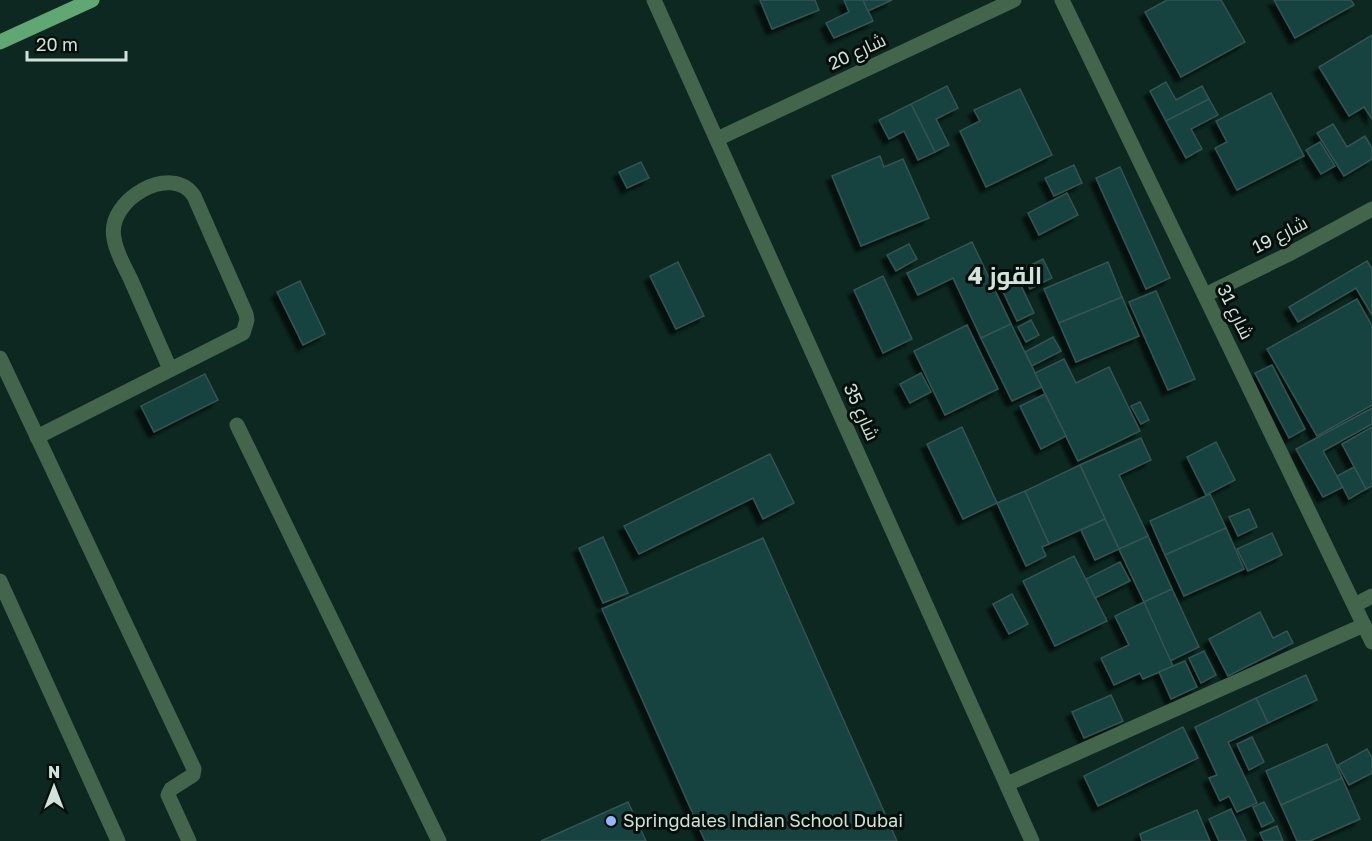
<svg xmlns="http://www.w3.org/2000/svg" width="1372" height="841" font-family="'Golos Text',Cairo,sans-serif">
  <defs>
    <filter id="shadow"><feDropShadow dx="-5.5" dy="5.5" stdDeviation="1.5" flood-color="#0009"/></filter>
  </defs>
  <rect width="100%" height="100%" fill="#0c2820"/>
  <g fill="#144240" stroke="#345452" stroke-width="1.5" filter="url(#shadow)">
    <path d="M760,0h55l4,10 -47,19z"/>
    <path d="M844,0h19l10,21 -39,17 -8,-15 23,-11z"/>
    <path d="M863,0h29l-24,11z"/>
    <path d="M1167,0h54l24,42 -64,35 -36,-65z"/>
    <path d="M1274,0h77l3,5 -59,33z"/>
    <path d="M1372,35v84l-8,-12 -15,9 -30,-49z"/>
    <path d="M1166,82l10,18 26,-14 7,13 -43,22 -16,-30z"/>
    <path d="M947,86l11,22 -22,11 13,26 -14,7 -24,-48z"/>
    <path d="M1020,89l32,66 -66,32 -26,-56 20,-10 -6,-11z"/>
    <path d="M1271,93l33,63 -67,34 -22,-42 12,-6 -11,-21z"/>
    <path d="M1209,99l9,16 -27,14 11,20 -16,9 -20,-37z"/>
    <path d="M911,104l24,48 -17,8 -14,-29 -15,8 -10,-19z"/>
    <path d="M1333,124l14,23 18,-11 7,12v11l-28,17 -27,-43z"/>
    <path d="M1320,142l15,24 -14,8 -15,-24z"/>
    <path d="M880,156l4,11 19,-8 26,59 -68,28 -29,-70z"/>
    <path d="M641,162l8,16 -22,10 -8,-16z"/>
    <path d="M1074,165l8,18 -28,13 -9,-18z"/>
    <path d="M1120,167l50,111 -24,11 -50,-111z"/>
    <path d="M1067,193l11,22 -39,20 -11,-22z"/>
    <path d="M972,242l39,82 -30,14 -28,-60 -35,17 -11,-22z"/>
    <path d="M909,244l8,15 -21,12 -9,-16z"/>
    <path d="M1043,259l9,19 -22,11 -9,-19z"/>
    <path d="M1367,261l5,8v46l-16,-27 -58,34 -9,-15z"/>
    <path d="M678,262l26,54 -28,13 -26,-53z"/>
    <path d="M1108,262l14,35 -63,26 -15,-34z"/>
    <path d="M1015,273l19,40 -17,8 -19,-40z"/>
    <path d="M883,276l29,63 -29,14 -29,-63z"/>
    <path d="M300,281l25,53 -22,11 -26,-53z"/>
    <path d="M1156,291l39,88 -27,11 -39,-88z"/>
    <path d="M1122,297l17,39 -63,26 -17,-39z"/>
    <path d="M1357,299l15,27v79l-55,31 -50,-87z"/>
    <path d="M1031,320l8,15 -13,7 -8,-15z"/>
    <path d="M1011,324l31,63 -30,14 -31,-63z"/>
    <path d="M967,325l31,64 -53,26 -31,-64z"/>
    <path d="M1053,337l8,14 -29,15 -7,-14z"/>
    <path d="M1064,359l12,24 33,-16 31,64 -62,30 -43,-88z"/>
    <path d="M1272,365l33,64 -16,9 -34,-65z"/>
    <path d="M921,373l10,19 -21,11 -10,-19z"/>
    <path d="M205,374l13,26 -64,32 -13,-26z"/>
    <path d="M1045,394l21,42 -25,13 -21,-43z"/>
    <path d="M1140,402l9,18 -8,4 -10,-18z"/>
    <path d="M1372,408v16l-49,27 20,36 -20,10 -27,-48z"/>
    <path d="M962,427l35,76 -34,16 -36,-75z"/>
    <path d="M1372,427v59l-6,3 -24,-45z"/>
    <path d="M1141,438l10,22 -32,15 29,61 -29,13 -39,-84z"/>
    <path d="M1216,442l19,38 -29,15 -19,-38z"/>
    <path d="M770,454l24,49 -31,16 -10,-21 -114,56 -15,-28z"/>
    <path d="M1080,465l25,54 -56,25 -24,-53z"/>
    <path d="M1354,467l12,22 -17,10 -12,-23z"/>
    <path d="M1025,491l24,53 -7,3 4,9 -20,10 -29,-63z"/>
    <path d="M1210,494l16,34 -61,27 -15,-34z"/>
    <path d="M1249,509l8,18 -19,9 -9,-19z"/>
    <path d="M1105,519l14,30 -24,11 -14,-30z"/>
    <path d="M1226,528l18,41 -60,27 -19,-41z"/>
    <path d="M1272,533l10,22 -34,16 -11,-22z"/>
    <path d="M1148,536l24,53 -28,13 -25,-53z"/>
    <path d="M603,537l25,56 -25,10 -24,-55z"/>
    <path d="M763,538l134,303h-192l-103,-232z"/>
    <path d="M1074,556l33,65 -52,25 -32,-65z"/>
    <path d="M1120,562l10,19 -35,17 -9,-19z"/>
    <path d="M1172,589l27,58 -29,14 -26,-59z"/>
    <path d="M1012,594l16,30 -19,10 -16,-30z"/>
    <path d="M1144,602l29,64 -30,13 -3,-6 -26,12 -13,-27 28,-13 -14,-29z"/>
    <path d="M1260,612l13,26 14,-7 6,12 -65,33 -19,-37z"/>
    <path d="M1204,651l12,24 -15,8 -12,-25z"/>
    <path d="M1185,661l12,26 -26,12 -12,-27z"/>
    <path d="M1306,675l11,25 -49,23 -12,-25z"/>
    <path d="M1111,695l12,26 -39,17 -12,-26z"/>
    <path d="M1256,698l12,25 -40,19 29,61 -20,9 -8,-16 -9,5 -11,-23 8,-3 -22,-48z"/>
    <path d="M1183,727l15,31 -100,48 -14,-30z"/>
    <path d="M1252,737l12,25 -15,8 -12,-26z"/>
    <path d="M1327,744l15,34 -61,27 -15,-34z"/>
    <path d="M1367,749l5,9v15l-23,12 -11,-20z"/>
    <path d="M1342,778l18,41 -50,22h-13l-16,-36z"/>
    <path d="M628,802l18,39h-105z"/>
    <path d="M1264,802l10,19 -12,6 -9,-20z"/>
    <path d="M1231,809l15,32h-27l-10,-22z"/>
    <path d="M1197,810l13,31h-68l-2,-7z"/>
    <path d="M1277,826l6,15h-19l-4,-8z"/>
  </g>
  <g fill="none" stroke-linecap="round" stroke-linejoin="round">
    <g stroke="#43654b" stroke-width="15">
      <path d="M654,0l378,841"/>
      <path d="M1062,0l310,642"/>
      <path d="M717,139l297,-139"/>
      <path d="M1205,295l86,-42 81,-44"/>
      <path d="M0,358l194,411 -1,6 -22,14 -3,6 21,46"/>
      <path d="M237,425l202,416"/>
      <path d="M37,437l206,-104 4,-13 -1,-6 -52,-118c-22,-34 -88,4 -80,42 2,15 11,29 17,42 13,30 26,59 39,89"/>
      <path d="M0,581l118,260"/>
      <path d="M1355,605l17,-9"/>
      <path d="M1007,784l357,-159"/>
    </g>
    <path stroke="#60a773" stroke-width="15" d="M0,42l92,-42"/>
  </g>
  <circle fill="#99b5fd" stroke="#040e0a" stroke-width="2" cx="611" cy="821" r="6"/>
  <g text-anchor="middle" stroke-width="6" stroke-linejoin="round" paint-order="stroke">
    <g font-size="18" fill="#d2e2db" stroke="#040e0a">
      <text transform="translate(857 52) rotate(-25)" y="6">شارع 20</text>
      <text transform="translate(1280 235) rotate(-27)" y="6">شارع 19</text>
      <text transform="translate(1235 312) rotate(64)" y="6">شارع 31</text>
      <text transform="translate(861 412) rotate(66)" y="6">شارع 35</text>
    </g>
    <g font-size="18" fill="#d2e2db" stroke="#040e0a" text-anchor="start">
      <text x="623" y="827">Springdales Indian School Dubai</text>
    </g>
    <g font-size="24" font-weight="bold" fill="#d2e2db" stroke="#040e0a">
      <text x="1005" y="284">القوز 4</text>
    </g>
  </g>
  <g transform="translate(54 787)" stroke="#040e0a" stroke-width="4.5" paint-order="stroke">
  <path d="M0-4.5L10 22L0 15L-10 22Z" fill="#d2e2db"/>
  <text y="-9" font-size="16" font-weight="bold" text-anchor="middle" fill="#d2e2db">N</text>
  </g>
  <path d="M27 51v9h99v-9" fill="none" stroke="#d2e2db" stroke-width="3"/>
  <text x="36" y="51" font-size="18" fill="#d2e2db" stroke="#040e0a" stroke-width="4.5" paint-order="stroke">20 m</text>
</svg>
